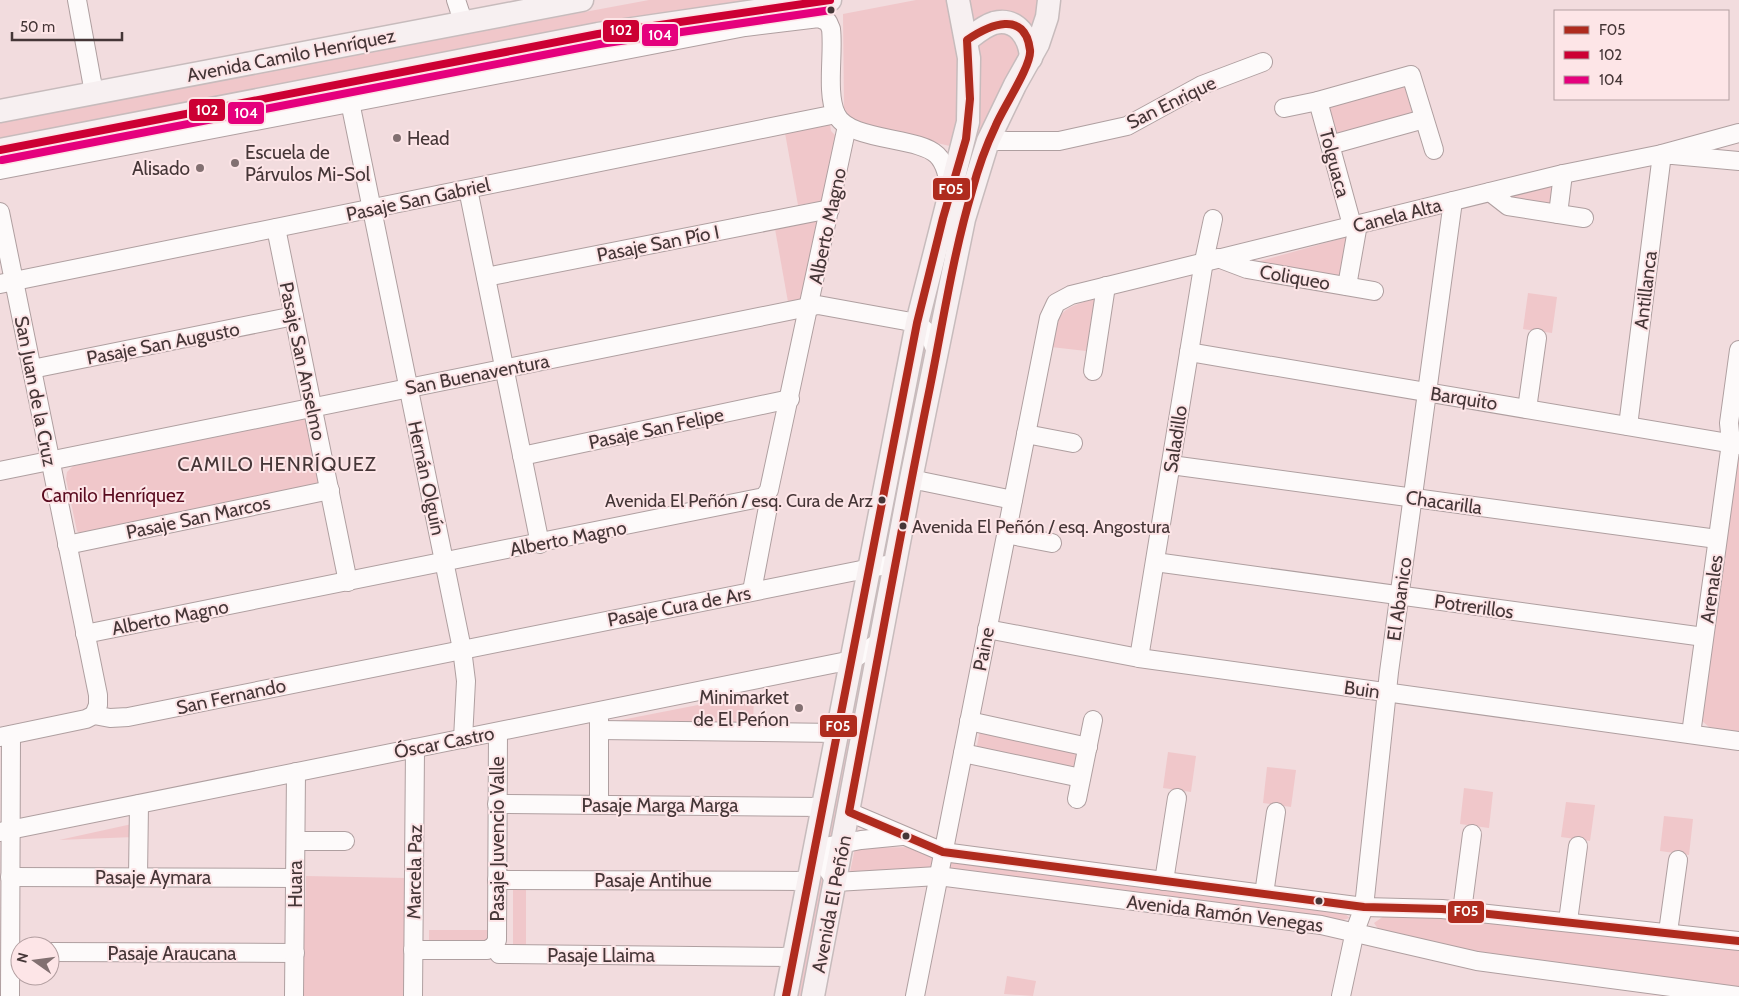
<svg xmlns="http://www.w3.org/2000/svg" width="1739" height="996" font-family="Cabin,sans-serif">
  <rect width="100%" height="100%" fill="#f2dcde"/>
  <g fill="#f0c7ca">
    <path d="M649,0h134l-783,140v-19z"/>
    <path d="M916,0h126l-6,32 -23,32 -38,88 -114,-27 -9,-5 -8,-11 -1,-95z"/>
    <path d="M1405,84l8,32 -79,21 -10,-31z"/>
    <path d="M830,124l1,7 6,6 -7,63 -32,5 -13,-72z"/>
    <path d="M1556,185l-6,23 -42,-8 -3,-4z"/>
    <path d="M960,212l-157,784h-9l141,-726z"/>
    <path d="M824,218l-16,79 -20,5 -13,-73z"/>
    <path d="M1354,235l-12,44 -89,-16z"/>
    <path d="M1528,293l29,4 -5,36 -29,-4z"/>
    <path d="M1094,299l3,4 -11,48 -35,-4c10,-36 6,-37 43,-48z"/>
    <path d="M304,419l5,4 11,57 -3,7 -235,49 -5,-5 -11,-52 1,-7 6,-6z"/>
    <path d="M1739,458v274l-30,-5 -8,-7 36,-260z"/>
    <path d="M754,694l-1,32 -142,-4z"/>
    <path d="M980,731l98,21 -5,19 -97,-21z"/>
    <path d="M1168,752l28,4 -5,36 -28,-4z"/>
    <path d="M1267,767l29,3 -5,37 -28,-4z"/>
    <path d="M1464,788l29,4 -4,36 -29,-4z"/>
    <path d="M1566,802l29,3 -5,36 -29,-4z"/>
    <path d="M1664,816l29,3 -4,36 -29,-4z"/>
    <path d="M132,824l2,13 -75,3z"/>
    <path d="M916,847l36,15 393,52 5,4 -7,2 -393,-50 -100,2 5,-24z"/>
    <path d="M306,876l100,2 -2,118h-102z"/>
    <path d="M513,886l13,1v60h-13z"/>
    <path d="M1471,915l268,34v42l-270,-36 -88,-22 -7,-10 10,-7z"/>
    <path d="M429,930h63v11l-63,2z"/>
    <path d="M1007,976l29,5 -3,15 -29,-2z"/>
  </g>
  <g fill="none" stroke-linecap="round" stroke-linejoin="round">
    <defs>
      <g id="minor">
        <path d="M77,0l17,93"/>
        <path d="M456,0l7,21"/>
        <path d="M1318,101l34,124"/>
        <path d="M350,102l112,547 4,32 -3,58"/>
        <path d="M1284,108l34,-7 93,-26 23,75"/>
        <path d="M988,141h71l68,-15 75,-41 61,-23"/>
        <path d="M1330,145l94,-26"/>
        <path d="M0,170l745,-143 74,-9 9,4 3,7c3,24 -5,64 5,85 13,28 82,22 101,41 9,9 11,23 13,35"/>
        <path d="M468,189l72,355"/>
        <path d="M1490,192l18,14 76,12"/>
        <path d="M0,212l98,483v10l-4,10"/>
        <path d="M1558,214l5,-40"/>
        <path d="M276,228l72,354"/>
        <path d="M1218,258l29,11 127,22"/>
        <path d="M486,277l344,-68"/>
        <path d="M0,284l836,-170"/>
        <path d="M1347,286l11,-62"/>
        <path d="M1189,352l550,93"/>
        <path d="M32,369l262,-53"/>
        <path d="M1093,371l13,-85"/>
        <path d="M1527,409l10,-71"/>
        <path d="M1628,426l34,-272 77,7"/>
        <path d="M1026,434l47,9"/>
        <path d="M522,456l268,-57"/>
        <path d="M1171,465l546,74"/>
        <path d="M0,471l818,-166 99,18 12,11 8,20"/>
        <path d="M911,479l102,21"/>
        <path d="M1006,534l46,9"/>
        <path d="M67,545l263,-55"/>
        <path d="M1155,562l549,75"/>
        <path d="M752,591l16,-84 -2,-11"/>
        <path d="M987,629l152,29 600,83"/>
        <path d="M85,634l679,-137 5,-7 78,-364"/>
        <path d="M1139,658l65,-397 9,-42"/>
        <path d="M969,721l119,26"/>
        <path d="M599,730l239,3"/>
        <path d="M1691,734l40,-291 -2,-20 10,-73"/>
        <path d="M0,737l86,-18 8,-4 16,3 18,-1 768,-154"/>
        <path d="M963,753l118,25"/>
        <path d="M1077,799l16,-79"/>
        <path d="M497,804l326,3"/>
        <path d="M599,805v-86"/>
        <path d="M849,812l94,40 421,55 78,2 297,32"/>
        <path d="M0,832l852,-172 30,-20"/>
        <path d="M902,836l-41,4 -47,9 22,33 102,-6 383,49 156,36 261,35"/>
        <path d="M296,841h49"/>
        <path d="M10,877l285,1"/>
        <path d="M138,877l1,-73"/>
        <path d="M497,880l311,1"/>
        <path d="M1164,881l13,-83"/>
        <path d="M1264,894l12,-82"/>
        <path d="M1462,911l10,-77"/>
        <path d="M1568,921l10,-75"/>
        <path d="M1668,932l10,-72"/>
        <path d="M494,946l5,8 295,3"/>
        <path d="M494,946l3,-6 1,-208"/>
        <path d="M413,950h74l7,-4"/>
        <path d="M50,952l245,1"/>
        <path d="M10,996l1,-261"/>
        <path d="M294,996l2,-224"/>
        <path d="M413,996l2,-248"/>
        <path d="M915,996l134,-678 7,-15 15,-8 492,-121 99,-20 77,-21"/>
        <path d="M1341,996l14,-65 9,-24 25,-235 64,-471"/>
      </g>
      <g id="major">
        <path d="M967,40c8,-6 17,-14 27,-17 23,-6 36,15 37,35"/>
        <path d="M0,111l582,-111"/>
        <path d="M0,150l598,-116 232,-34"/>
        <path d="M786,996l131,-673 51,-201 1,-64 -11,-58"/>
        <path d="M813,996l98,-517 53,-260 24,-78 27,-56 23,-41 9,-27 2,-17"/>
      </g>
    </defs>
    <use href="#minor" stroke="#af9fa0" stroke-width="20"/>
    <use href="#major" stroke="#c7bbbc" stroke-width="25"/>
    <use href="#minor" stroke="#fdfafa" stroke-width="18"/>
    <use href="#major" stroke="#f7f0f1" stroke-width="22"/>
    <defs>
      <path id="bus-1" d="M786,996l131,-673 26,-105 23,-79 4,-40 -3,-59c22,-15 58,-31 63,10 2,15 -27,58 -34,75 -10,21 -18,43 -24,66 -19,64 -29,131 -42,196 -29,141 -54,283 -81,425l94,40 421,55 78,2 297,32"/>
      <path id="bus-2" d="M0,150l598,-116 232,-34"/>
      <path id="bus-3" d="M2,160l598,-116 231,-34"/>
    </defs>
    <use href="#bus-1" stroke="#fde5e7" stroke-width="11"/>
    <use href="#bus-2" stroke="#fde5e7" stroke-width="11"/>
    <use href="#bus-3" stroke="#fde5e7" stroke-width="11"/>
    <use href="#bus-1" stroke="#af2b1e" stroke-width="8"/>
    <use href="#bus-2" stroke="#c03" stroke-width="8"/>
    <use href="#bus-3" stroke="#e5007d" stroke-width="8"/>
  </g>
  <g fill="#453637" stroke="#fde5e7" stroke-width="2">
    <circle cx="831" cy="10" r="4.5"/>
    <circle cx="882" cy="500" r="4.5"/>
    <circle cx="903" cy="526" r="4.5"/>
    <circle cx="906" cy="836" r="4.5"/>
    <circle cx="1319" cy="901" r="4.5"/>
  </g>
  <g fill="#827071" stroke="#fde5e7" stroke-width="2">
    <circle cx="397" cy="138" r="5"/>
    <circle cx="235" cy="163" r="5"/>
    <circle cx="200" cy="168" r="5"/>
    <circle cx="799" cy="708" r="5"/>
  </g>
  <g text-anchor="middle" stroke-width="4" stroke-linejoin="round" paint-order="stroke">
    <g font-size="18" fill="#453637" stroke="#fde5e7" text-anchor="end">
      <text x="873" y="507">Avenida El Peñón / esq. Cura de Arz</text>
      <text x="912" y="533" text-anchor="start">Avenida El Peñón / esq. Angostura</text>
    </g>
    <g font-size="19" fill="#453637" stroke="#fde5e7">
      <text transform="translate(291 55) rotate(-11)" y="7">Avenida Camilo Henríquez</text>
      <text transform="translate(1171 102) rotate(-26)" y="7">San Enrique</text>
      <text transform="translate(1335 163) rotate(75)" y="7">Tolguaca</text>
      <text transform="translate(418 199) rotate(-12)" y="7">Pasaje San Gabriel</text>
      <text transform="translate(1397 215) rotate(-14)" y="7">Canela Alta</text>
      <text transform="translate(827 226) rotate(-78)" y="7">Alberto Magno</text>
      <text transform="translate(658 243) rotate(-11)" y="7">Pasaje San Pío I</text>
      <text transform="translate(1295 277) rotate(10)" y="7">Coliqueo</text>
      <text transform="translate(1645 290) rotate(-83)" y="7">Antillanca</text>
      <text transform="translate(163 343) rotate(-11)" y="7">Pasaje San Augusto</text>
      <text transform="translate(303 361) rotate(78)" y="7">Pasaje San Anselmo</text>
      <text transform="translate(477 374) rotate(-11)" y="7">San Buenaventura</text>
      <text transform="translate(36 391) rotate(79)" y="7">San Juan de la Cruz</text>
      <text transform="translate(1464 398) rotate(9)" y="7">Barquito</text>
      <text transform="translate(656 428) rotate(-12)" y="7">Pasaje San Felipe</text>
      <text transform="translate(1175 439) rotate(-81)" y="7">Saladillo</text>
      <text transform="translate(427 478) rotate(78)" y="7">Hernán Olguín</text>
      <text transform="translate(1444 502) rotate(8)" y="7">Chacarilla</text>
      <text transform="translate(198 517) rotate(-12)" y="7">Pasaje San Marcos</text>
      <text transform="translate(568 538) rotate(-11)" y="7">Alberto Magno</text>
      <text transform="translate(1711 589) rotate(-82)" y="7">Arenales</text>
      <text transform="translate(1399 599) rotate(-82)" y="7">El Abanico</text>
      <text transform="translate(679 606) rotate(-11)" y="7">Pasaje Cura de Ars</text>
      <text transform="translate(1474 606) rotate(8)" y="7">Potrerillos</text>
      <text transform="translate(170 617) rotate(-11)" y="7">Alberto Magno</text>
      <text transform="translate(983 649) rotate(-79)" y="7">Paine</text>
      <text transform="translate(1362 689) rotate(8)" y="7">Buin</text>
      <text transform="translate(231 696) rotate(-12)" y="7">San Fernando</text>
      <text transform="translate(444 742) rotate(-11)" y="7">Óscar Castro</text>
      <text x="660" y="812">Pasaje Marga Marga</text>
      <text transform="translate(497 839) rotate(-90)" y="7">Pasaje Juvencio Valle</text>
      <text transform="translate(414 872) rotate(-89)" y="7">Marcela Paz</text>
      <text x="153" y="884">Pasaje Aymara</text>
      <text x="653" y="887">Pasaje Antihue</text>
      <text transform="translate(295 884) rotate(-90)" y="7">Huara</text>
      <text transform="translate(831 904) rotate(-79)" y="7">Avenida El Peñón</text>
      <text transform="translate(1225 913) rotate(7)" y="7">Avenida Ramón Venegas</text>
      <text x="172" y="960">Pasaje Araucana</text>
      <text x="601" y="962">Pasaje Llaima</text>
    </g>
    <g font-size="19" fill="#453637" stroke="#fde5e7" text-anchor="start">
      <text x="407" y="145">Head</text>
      <text x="245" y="159">Escuela de<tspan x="245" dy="22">Párvulos Mi-Sol</tspan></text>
      <text x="190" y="175" text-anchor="end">Alisado</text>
      <text x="789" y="704" text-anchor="end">Minimarket<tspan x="789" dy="22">de El Peńon</tspan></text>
    </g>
    <g font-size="19" fill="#5a0b1f" stroke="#fde5e7">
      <text x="113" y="502">Camilo Henríquez</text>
    </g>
    <g font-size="20" letter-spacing="1" fill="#453637" stroke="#fde5e7">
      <text x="277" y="471">CAMILO HENRÍQUEZ</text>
    </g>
  </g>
  <g stroke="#fde5e7" stroke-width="2">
    <rect x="602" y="19" width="38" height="24" rx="5" fill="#c03"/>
    <rect x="641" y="23" width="38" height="24" rx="5" fill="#e5007d"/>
    <rect x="188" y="98" width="38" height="24" rx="5" fill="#c03"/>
    <rect x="227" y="101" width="38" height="24" rx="5" fill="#e5007d"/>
    <rect x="932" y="177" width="39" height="24" rx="5" fill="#af2b1e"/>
    <rect x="819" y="714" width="39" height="24" rx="5" fill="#af2b1e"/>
    <rect x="1447" y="900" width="38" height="24" rx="5" fill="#af2b1e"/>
  </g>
  <g font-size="14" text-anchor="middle" font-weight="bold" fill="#fff">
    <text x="621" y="35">102</text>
    <text x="660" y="40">104</text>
    <text x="207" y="115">102</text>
    <text x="246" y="118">104</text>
    <text x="951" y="194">F05</text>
    <text x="838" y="731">F05</text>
    <text x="1466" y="916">F05</text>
  </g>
  <rect x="1554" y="10" width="175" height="90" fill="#fde5e7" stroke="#b39fa1"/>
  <rect x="1564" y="26" width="25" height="8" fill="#af2b1e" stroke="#b39fa1"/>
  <text x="1599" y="35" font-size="15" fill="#453637">F05</text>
  <rect x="1564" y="51" width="25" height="8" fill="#cc0033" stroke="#b39fa1"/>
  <text x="1599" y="60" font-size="15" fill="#453637">102</text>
  <rect x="1564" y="76" width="25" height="8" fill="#e5007d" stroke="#b39fa1"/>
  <text x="1599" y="85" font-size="15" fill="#453637">104</text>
  <g transform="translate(35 961) rotate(284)"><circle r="24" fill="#fde5e7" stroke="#b39fa1"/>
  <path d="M0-4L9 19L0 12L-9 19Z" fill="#827071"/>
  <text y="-8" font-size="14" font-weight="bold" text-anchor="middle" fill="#453637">N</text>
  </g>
  <path d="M12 32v8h110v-8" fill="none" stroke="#453637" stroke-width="2.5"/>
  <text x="20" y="32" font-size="15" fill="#453637" stroke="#fde5e7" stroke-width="4" paint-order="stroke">50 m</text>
</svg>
